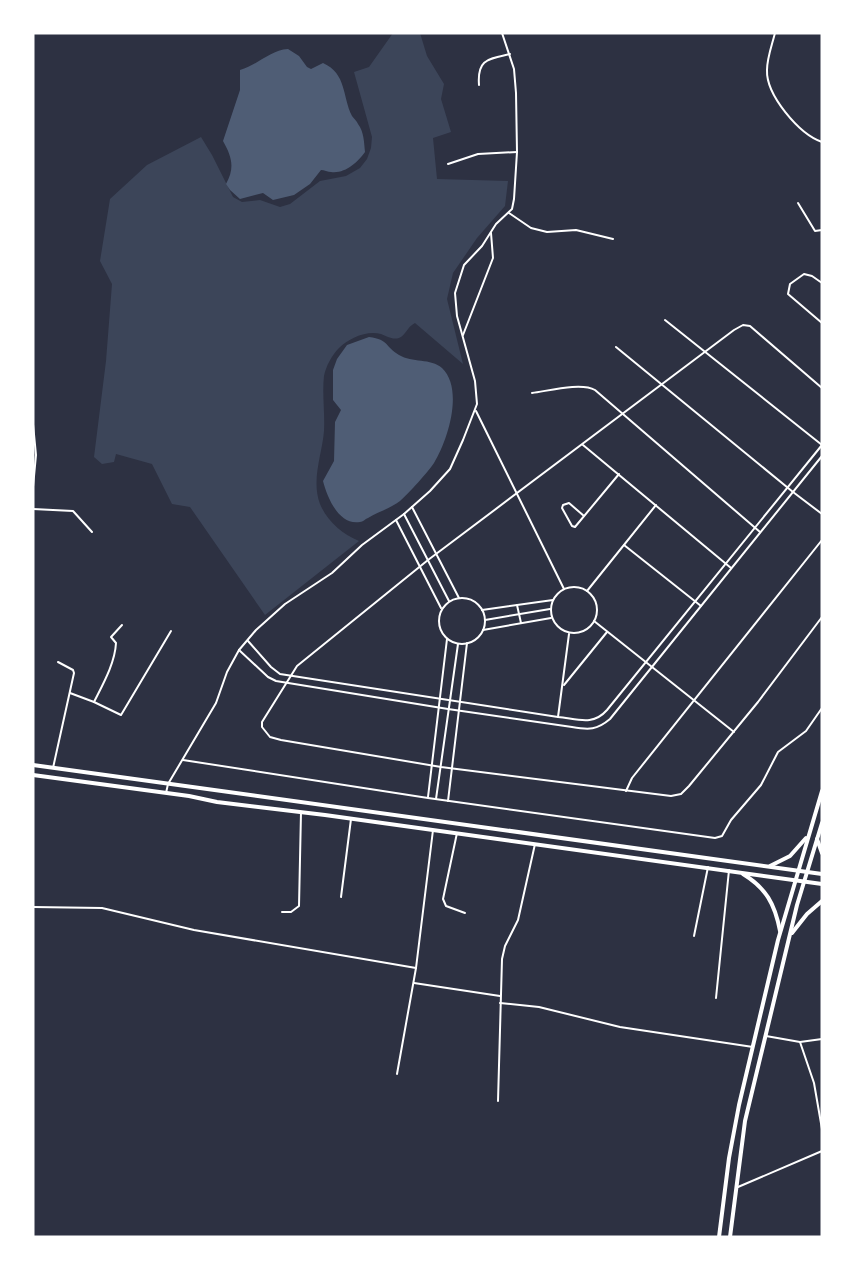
<svg xmlns="http://www.w3.org/2000/svg" width="855" height="1270" font-family="Inter,sans-serif">
  <rect width="100%" height="100%" fill="#2d3142"/>
  <path fill="#3c4559" d="M393,33h27l7,23 17,28 -3,15 10,33 -18,6 4,41 71,2 -3,25 -28,32 -24,35 -6,26 16,65 -48,-41c-8,4 -9,12 -16,15 -7,2 -12,-2 -18,-4 -14,-4 -32,4 -42,14 -7,7 -13,18 -15,28 -2,18 1,37 0,55 -2,24 -13,49 -4,73 7,17 22,30 39,37l-94,74 -75,-108 -18,-3 -20,-40 -36,-10 -2,8 -12,2 -8,-7 12,-96 6,-77 -12,-23 10,-62 37,-34 54,-28 11,18 21,42 9,5 18,-2 20,7 10,-3 30,-23 26,-5 14,-8 7,-9 4,-11 1,-11 -18,-65 15,-5z"/>
  <g fill="#4f5d75">
    <path d="M288,49l11,7 8,11 4,2 12,-6c24,11 19,33 29,53 2,3 5,5 6,8 6,8 6,18 7,28 -7,10 -20,22 -34,20 -3,0 -7,-2 -10,-2l-11,14 -16,11 -21,5 -10,-7 -23,6 -10,-9 -4,-6c9,-16 6,-27 -3,-43l17,-51v-20c18,-5 30,-20 48,-21z"/>
    <path d="M369,337c21,3 15,9 30,18 13,8 32,3 43,13 22,21 6,72 -8,95 -7,10 -24,29 -34,38 -9,7 -22,11 -32,17 -3,1 -5,4 -8,4 -21,4 -33,-25 -37,-41l11,-20 1,-39 6,-12 -8,-10v-30l4,-11 10,-14z"/>
  </g>
  <g fill="none" stroke-linecap="round" stroke-linejoin="round">
    <g stroke="#fff" stroke-width="2">
      <path d="M775,33c-3,12 -8,25 -8,37 -1,25 32,64 55,72"/>
      <path d="M479,85c-2,-26 9,-26 31,-31"/>
      <path d="M448,164l30,-10 39,-2"/>
      <path d="M798,203l17,28 7,-1"/>
      <path d="M509,213l22,15 16,4 29,-2 37,9"/>
      <path d="M822,283l-10,-7 -8,-2 -14,10 -2,10 34,29"/>
      <path d="M665,320l157,125"/>
      <path d="M463,335l30,-77 -2,-25"/>
      <path d="M616,347l177,145 29,22"/>
      <path d="M822,388l-72,-62 -7,-1 -9,5 -306,230 -131,106 -35,56v5l8,10 11,3 160,27 230,29 10,-2 8,-8 69,-84 64,-85"/>
      <path d="M532,393c16,-2 49,-11 63,-3l165,142"/>
      <path d="M476,411l88,178"/>
      <path d="M33,424l3,31 -3,32"/>
      <path d="M583,445l148,123"/>
      <path d="M412,507l47,91"/>
      <path d="M33,509l40,2 19,21"/>
      <path d="M404,514l45,87"/>
      <path d="M584,516l-15,-13 -6,2 -1,3 10,18 3,1 44,-53"/>
      <path d="M396,520l45,88"/>
      <path d="M624,545l77,61"/>
      <circle cx="574" cy="610" r="23"/>
      <path d="M587,591l69,-86"/>
      <circle cx="462" cy="621" r="23"/>
      <path d="M517,605l4,18"/>
      <path d="M482,610l71,-10"/>
      <path d="M485,620l65,-11"/>
      <path d="M594,621l140,111"/>
      <path d="M483,630l68,-12"/>
      <path d="M248,641l23,26 9,7 278,43c20,2 35,9 49,-7l215,-265"/>
      <path d="M239,650l29,27 8,4 172,28 124,18c17,3 25,3 38,-8l212,-263"/>
      <path d="M564,685l43,-53"/>
      <path d="M70,693l24,9c9,-18 21,-39 22,-59l-5,-6 11,-12"/>
      <path d="M94,702l27,13 50,-84"/>
      <path d="M558,717l11,-83"/>
      <path d="M183,760l245,38 287,40 7,-2 9,-16 30,-35 17,-33 28,-21 16,-23"/>
      <path d="M53,768l21,-95 -1,-3 -15,-8"/>
      <path d="M626,791l6,-13 190,-238"/>
      <path d="M166,793l2,-9 48,-81 11,-31 12,-22 17,-20 29,-26 47,-31 30,-28 42,-31 26,-23 20,-22 13,-29 14,-36 -2,-23 -18,-65 -2,-23 9,-28 18,-19 14,-22 16,-15 2,-10 3,-47 -1,-59 -2,-24 -12,-36"/>
      <path d="M428,797l19,-158"/>
      <path d="M436,799l22,-155"/>
      <path d="M448,801l19,-158"/>
      <path d="M457,833l-14,66 3,7 19,7"/>
      <path d="M341,897l10,-78"/>
      <path d="M33,907l69,1 92,22 222,38"/>
      <path d="M282,912h9l8,-6 2,-94"/>
      <path d="M694,936l14,-69"/>
      <path d="M414,983l86,13"/>
      <path d="M716,998l13,-128"/>
      <path d="M500,1003l39,4 81,20 133,20"/>
      <path d="M766,1036l34,6 14,41 8,46"/>
      <path d="M800,1042l22,-3"/>
      <path d="M397,1074l19,-106 17,-138"/>
      <path d="M498,1101l4,-142 3,-13 13,-26 17,-76"/>
      <path d="M738,1187l84,-36"/>
    </g>
    <g stroke="#fff" stroke-width="4">
      <path d="M33,765l789,109"/>
      <path d="M33,775l156,21 28,6 108,13 497,69"/>
      <path d="M817,839l5,14"/>
      <path d="M770,866l20,-10 16,-18"/>
      <path d="M743,874c23,14 32,30 37,57"/>
      <path d="M792,933l15,-19 15,-13"/>
      <path d="M719,1237l10,-79 10,-53 39,-165 44,-149"/>
      <path d="M730,1237l15,-116 52,-216 25,-82"/>
    </g>
  </g>
  <rect width="855" height="1270" fill="none" stroke="#ffffff" stroke-width="69"/>
</svg>
